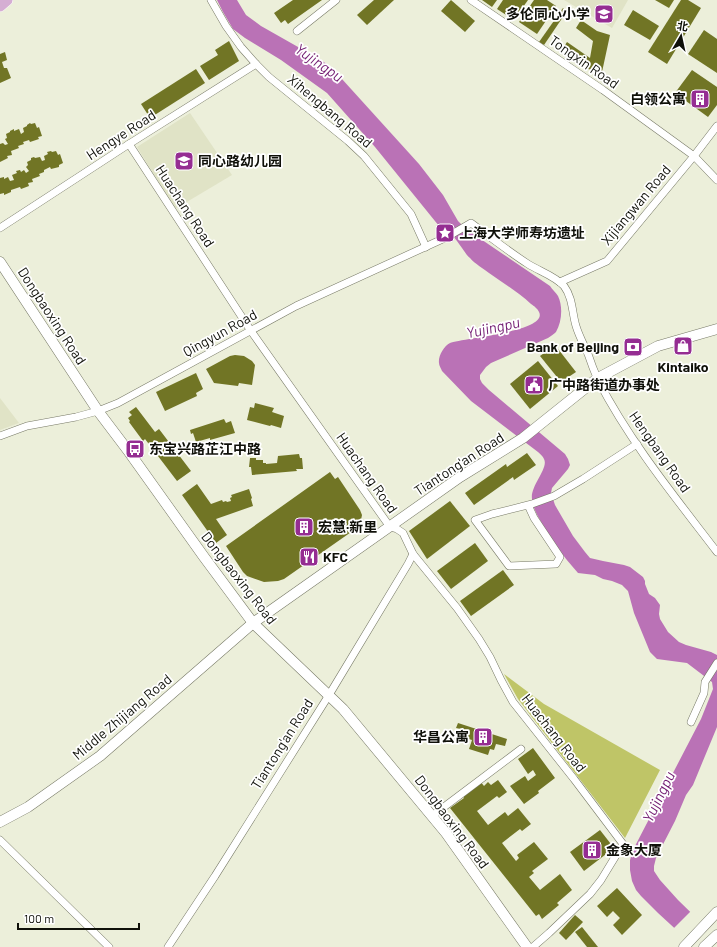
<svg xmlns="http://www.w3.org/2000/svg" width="717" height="947" font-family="Barlow,'Noto Sans SC',sans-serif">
  <rect width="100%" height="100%" fill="#ecefda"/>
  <g fill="#e0e3c6">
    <path d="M564,0h64l-16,28z"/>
    <path d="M190,113l42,62 -57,34 -38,-62z"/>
    <path d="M0,398l19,25 -19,7z"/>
  </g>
  <path fill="#bfc567" d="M504,674l40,30 116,66 -35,68 -107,-139z"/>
  <path fill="#ba72b6" d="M217,0h20l9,15 15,11 60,34 11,8 87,96 24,31 15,26 8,8 84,57c2,3 6,7 8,10 5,10 4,26 -2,36 -2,2 -5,4 -8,6l-57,25 -5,4 -6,8v4l2,4 7,7 76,64 3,5 2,6 -2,4 -16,19 -1,5 4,12 18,31 12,16 5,6 13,3 21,4 6,2 13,10 2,4v3l4,10 6,4 5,7 -1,9 1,5 8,13 11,10 7,3 25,7 6,3v72l-24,58 -7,10 -11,26 -19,37 -2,8v5l6,9 18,20 39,38v9h-22l-37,-34 -17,-17 -5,-6 -4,-9 -2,-11v-10l3,-10 68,-131 12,-30 -1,-7 -25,-19 -30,-4 -7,-7 -16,-39 -6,-22 -6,-6 -10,-4 -9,-2 -8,-4 -17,-2c-15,-17 -28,-34 -38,-53 -4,-7 -7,-13 -8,-21 -2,-13 17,-31 12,-40 -1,-3 -4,-5 -6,-7l-67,-51 -29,-30c-1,-3 -3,-5 -3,-8 -1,-7 5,-17 11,-20 11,-5 99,-11 89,-31 -1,-3 -5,-6 -8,-8 -13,-12 -28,-21 -42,-31 -6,-5 -14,-9 -19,-15 -3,-2 -5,-6 -8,-10 -7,-10 -12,-17 -23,-22l-64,-79 -48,-54 -46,-33 -36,-22 -12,-9 -10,-17z"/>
  <path fill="#ecefda" d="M692,910l25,25v12h-25l-19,-18z"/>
  <g fill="#717525">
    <path d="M293,0h29l-34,24 -3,-4 -4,3 -7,-10z"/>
    <path d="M374,0h20l-27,25 -10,-10z"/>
    <path d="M451,0l24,21 -10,11 -24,-21z"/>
    <path d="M482,0h15l-5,7z"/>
    <path d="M503,0h25l-14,20 -17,-11z"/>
    <path d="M534,0h13l9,6 -19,28 -18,-12z"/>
    <path d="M655,0h19l-5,8z"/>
    <path d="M681,0h7l13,8 -34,56 -19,-12z"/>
    <path d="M563,8l4,3 -23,34 -5,-3z"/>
    <path d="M633,10l26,16 -9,14 -26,-15z"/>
    <path d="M581,20l16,11 13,4 -8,37 -14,-3 -27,-18 6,-9 23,16 3,-17 -17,-13z"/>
    <path d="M704,30l13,9v34l-29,-19z"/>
    <path d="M229,41l10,20 -30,19 -9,-14 18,-11 -3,-5z"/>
    <path d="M5,52l2,8 -5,2 2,6h3l4,10 -11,5v-29z"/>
    <path d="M196,69l9,14 -55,35 -9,-14z"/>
    <path d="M692,70l25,17v18l-9,12 -33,-24z"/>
    <path d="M30,123l1,1 4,-1 2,5 2,-1 3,9 -4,1 1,2 -9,3 -1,-2 -6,2 1,2 -6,2 1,2 -8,3 1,4 -5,1 1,2 -8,4v-18l3,-1 2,2 3,-1 -3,-5 2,-1 -1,-4 4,-2v-1l4,-2v2l5,-2 2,5 3,-2 -1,-4 4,-2v-1z"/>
    <path d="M51,151l1,1 4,-1 2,4 2,-1 3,9 -4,2v2l-8,2 -1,-2 -6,3v2l-5,2 1,2 -8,3 1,3 -5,1 1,3 -8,3 -1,-2 -9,3v2l-7,3v-2l-4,1v-16l4,-1v2l4,-2 2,4 4,-1 -2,-5 5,-2 -1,-2 4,-1 1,2 3,-2 2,3 3,-2 -3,-4 2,-2 -1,-3 4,-2v-2l3,-1 1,1 5,-1 2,4 3,-1 -1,-4 4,-2 -1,-2z"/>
    <path d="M555,345l21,27 -15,10 -21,-26z"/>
    <path d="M235,355l9,1 8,5 3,4 -3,20 -13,-2 -1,3 -24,-3 -8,-14 24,-13z"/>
    <path d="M538,361l20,25 -28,23 -20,-25z"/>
    <path d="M196,373l7,16 -7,4 1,3 -32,15 -9,-19z"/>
    <path d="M255,403l19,5 -2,4 12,4 -3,12 -10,-3 -1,1 -23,-6 3,-13 4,1z"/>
    <path d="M136,407l19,25 4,-3 32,42 -14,10 -32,-42 -2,2 -14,-19 1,-1 -2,-3 4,-3 -3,-3z"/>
    <path d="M224,419l2,4 5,-2 4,12 -25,7v-2l-14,4 -3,-9 -2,1 -1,-4z"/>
    <path d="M527,453l9,12 -22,15 -1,-3 -39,28 -9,-12 41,-29 1,3z"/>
    <path d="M299,454l1,4h2l1,11h-7l1,2 -45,4 -1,-8h-2l1,-9h6v2h7v3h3v1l11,-1 1,-7z"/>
    <path d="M330,472l5,7 3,-2 22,33 2,5 -1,5 -7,10 -70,49 -6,2 -14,1 -17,-6 -4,-4 -17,-26z"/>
    <path d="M197,484l14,20 11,-4 1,2 3,-1 1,1 4,-1 -1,-3 2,-1 -1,-2 18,-6 3,9 -1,1 2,7 -37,13 11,16 -11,8 -34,-48z"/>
    <path d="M450,501l20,25 -43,33 -18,-28z"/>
    <path d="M475,543l13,18 -37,28 -14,-18z"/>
    <path d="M503,570l11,15 -43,31 -11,-15z"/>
    <path d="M458,723l49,16 -2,7 -9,-2 -2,6 -4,-1 -2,6 -19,-6 3,-9 -13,-4 2,-7 -5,-1z"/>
    <path d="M533,748l22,30 -17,13 1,2 -15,11 -14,-18 15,-10 3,5 8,-6 -3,-5 -5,4 -10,-15z"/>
    <path d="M498,780l9,12 -8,6 -2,-2 -20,15 11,14 17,-13 3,4 10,-8 13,16 -9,7 -2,-2 -18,14 14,18 3,-3 -2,-3 17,-13 14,17 -16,12 2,2 -5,4 11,13 20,-16 12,16 -15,13 2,2 -17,14 -3,-5 -3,2 -86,-108 14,-10 -2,-3 18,-14 4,5 4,-4 3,3z"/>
    <path d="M600,830l14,18 -30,23 -14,-19z"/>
    <path d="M617,888l25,27 -20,20 -9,-10 7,-7 -7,-7 -6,6 -10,-11z"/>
    <path d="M575,915l8,7 -17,18 -7,-7z"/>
    <path d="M582,927l16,20h-11l-12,-15z"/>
  </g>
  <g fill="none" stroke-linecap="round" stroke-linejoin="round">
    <defs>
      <g id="street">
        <path d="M211,0l15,26 15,21 15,17 13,13 79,64 16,15 47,58 15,33"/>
        <path d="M471,0l132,90 91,66 23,24"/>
        <path d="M297,31l39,-31"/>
        <path d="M129,144l122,187 139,196 7,2 6,4 10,21 44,54 22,31 11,18 11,23 12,22 61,77 49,65 -22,36 -11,14 -41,39 -16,14"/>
        <path d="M0,228l129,-84 127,-80"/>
        <path d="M560,282l47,-21 87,-105 23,-30"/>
        <path d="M0,436l27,-10 49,-9 22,-6 20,-8 178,-97 151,-69 24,-14c19,14 37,28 57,41 11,7 27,12 36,22 9,12 8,27 12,40 3,10 8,19 12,28 3,9 6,17 10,26 32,62 77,117 119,172"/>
        <path d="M528,505l6,13 26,39 -4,7 -47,2 -34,-46 17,-6 40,-10 22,-8 29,-17 54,-35"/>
        <path d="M691,722l13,-29 1,-11 12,-19"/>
        <path d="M432,816l89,-67"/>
        <path d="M0,840l109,107"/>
        <path d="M168,947l47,-71 114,-181 79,-131 5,-10"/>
      </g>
      <g id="secondary">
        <path d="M0,262l98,149 31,41 75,105 49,66 90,86 103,124 81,114"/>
        <path d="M0,822l28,-15 72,-51 153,-133 207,-146 63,-39 75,-60 60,-32 59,-17"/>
        <path d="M684,947l33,-35"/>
        <path d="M704,947l13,-12"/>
      </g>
      <path id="primary" d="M0,6l7,-6"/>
    </defs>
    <use href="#street" stroke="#777966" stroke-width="8"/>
    <use href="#secondary" stroke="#777966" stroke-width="11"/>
    <use href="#primary" stroke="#fff" stroke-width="12"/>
    <use href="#street" stroke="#fff" stroke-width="7"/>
    <use href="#secondary" stroke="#fff" stroke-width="10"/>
    <use href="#primary" stroke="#d5aed3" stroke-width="11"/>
  </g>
  <defs>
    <symbol id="school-square" viewBox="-11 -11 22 22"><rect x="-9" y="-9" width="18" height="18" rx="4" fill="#952d92" stroke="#fff"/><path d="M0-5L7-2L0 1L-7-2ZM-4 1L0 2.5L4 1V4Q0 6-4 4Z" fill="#fff"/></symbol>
    <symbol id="building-square" viewBox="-11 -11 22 22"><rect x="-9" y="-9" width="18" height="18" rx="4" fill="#952d92" stroke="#fff"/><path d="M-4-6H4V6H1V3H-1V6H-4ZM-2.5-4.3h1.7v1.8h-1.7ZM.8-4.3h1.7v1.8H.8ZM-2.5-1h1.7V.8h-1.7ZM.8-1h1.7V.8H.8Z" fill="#fff"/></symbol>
    <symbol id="sight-square" viewBox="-11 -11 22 22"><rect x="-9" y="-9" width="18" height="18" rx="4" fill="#952d92" stroke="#fff"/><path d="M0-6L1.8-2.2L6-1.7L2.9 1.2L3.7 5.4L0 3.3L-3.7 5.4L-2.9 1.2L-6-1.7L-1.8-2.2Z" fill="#fff"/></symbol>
    <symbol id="shop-square" viewBox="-11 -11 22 22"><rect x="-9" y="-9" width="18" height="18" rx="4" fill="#952d92" stroke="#fff"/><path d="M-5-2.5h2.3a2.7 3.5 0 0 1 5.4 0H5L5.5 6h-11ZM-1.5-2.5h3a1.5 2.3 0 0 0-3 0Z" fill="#fff"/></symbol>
    <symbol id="bank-square" viewBox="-11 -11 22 22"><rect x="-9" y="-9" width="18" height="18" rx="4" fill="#952d92" stroke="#fff"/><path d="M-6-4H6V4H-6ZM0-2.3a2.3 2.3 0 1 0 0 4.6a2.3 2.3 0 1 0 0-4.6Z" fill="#fff"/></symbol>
    <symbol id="civic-square" viewBox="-11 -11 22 22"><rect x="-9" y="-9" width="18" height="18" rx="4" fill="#952d92" stroke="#fff"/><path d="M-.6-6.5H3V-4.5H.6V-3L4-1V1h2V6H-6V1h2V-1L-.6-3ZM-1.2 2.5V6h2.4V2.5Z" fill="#fff"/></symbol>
    <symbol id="bus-square" viewBox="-11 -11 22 22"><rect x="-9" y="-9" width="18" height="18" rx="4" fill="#952d92" stroke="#fff"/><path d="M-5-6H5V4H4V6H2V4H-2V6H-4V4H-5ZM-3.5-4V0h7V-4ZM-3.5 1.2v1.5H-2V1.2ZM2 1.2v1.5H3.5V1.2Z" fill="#fff"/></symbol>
    <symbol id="restaurant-square" viewBox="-11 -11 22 22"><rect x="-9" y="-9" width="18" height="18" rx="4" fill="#952d92" stroke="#fff"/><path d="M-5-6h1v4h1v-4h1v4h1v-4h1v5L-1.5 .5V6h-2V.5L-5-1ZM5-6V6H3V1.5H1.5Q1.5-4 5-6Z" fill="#fff"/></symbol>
  </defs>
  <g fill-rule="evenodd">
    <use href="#school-square" x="593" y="3" width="22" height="22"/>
    <use href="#building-square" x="689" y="88" width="22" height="22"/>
    <use href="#school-square" x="173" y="150" width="22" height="22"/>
    <use href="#sight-square" x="434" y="222" width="22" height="22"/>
    <use href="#shop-square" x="672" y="335" width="22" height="22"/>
    <use href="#bank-square" x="622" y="336" width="22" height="22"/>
    <use href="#civic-square" x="523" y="374" width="22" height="22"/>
    <use href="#bus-square" x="124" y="438" width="22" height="22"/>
    <use href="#building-square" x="293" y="516" width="22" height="22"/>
    <use href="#restaurant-square" x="298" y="546" width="22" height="22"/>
    <use href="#building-square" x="472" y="726" width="22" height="22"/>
    <use href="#building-square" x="581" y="839" width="22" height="22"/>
  </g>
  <g text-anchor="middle" stroke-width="3.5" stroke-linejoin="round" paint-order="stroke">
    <g font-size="14" font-weight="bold" fill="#0f1009" stroke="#fff" text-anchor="start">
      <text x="590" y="19" text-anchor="end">多伦同心小学</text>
      <text x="686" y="104" text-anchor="end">白领公寓</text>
      <text x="198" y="166">同心路幼儿园</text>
      <text x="459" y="238">上海大学师寿坊遗址</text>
      <text x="619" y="352" text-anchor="end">Bank of Beijing</text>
      <text x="683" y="372" text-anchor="middle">Kintaiko</text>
      <text x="548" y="390">广中路街道办事处</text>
      <text x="149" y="454">东宝兴路芷江中路</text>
      <text x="318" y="532">宏慧·新里</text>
      <text x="323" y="562">KFC</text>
      <text x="469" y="742" text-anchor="end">华昌公寓</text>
      <text x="606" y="855">金象大厦</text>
    </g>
    <g font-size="14" fill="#0f1009" stroke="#fff">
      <text transform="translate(584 62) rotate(35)" y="5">Tongxin Road</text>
      <text transform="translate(330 111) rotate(40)" y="5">Xihengbang Road</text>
      <text transform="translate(121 135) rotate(-33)" y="5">Hengye Road</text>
      <text transform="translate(636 205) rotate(-50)" y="5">Xijiangwan Road</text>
      <text transform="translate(185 206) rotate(57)" y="5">Huachang Road</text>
      <text transform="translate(52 316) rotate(57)" y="5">Dongbaoxing Road</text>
      <text transform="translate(220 333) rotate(-29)" y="5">Qingyun Road</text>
      <text transform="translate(660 452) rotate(55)" y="5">Hengbang Road</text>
      <text transform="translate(459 464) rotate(-33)" y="5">Tiantong'an Road</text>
      <text transform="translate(367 473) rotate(55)" y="5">Huachang Road</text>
      <text transform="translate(239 578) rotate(52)" y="5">Dongbaoxing Road</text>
      <text transform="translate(122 717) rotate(-40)" y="5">Middle Zhijiang Road</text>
      <text transform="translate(554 733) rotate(52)" y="5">Huachang Road</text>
      <text transform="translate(282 744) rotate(-58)" y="5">Tiantong'an Road</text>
      <text transform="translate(452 822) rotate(53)" y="5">Dongbaoxing Road</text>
    </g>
    <g font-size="15" font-style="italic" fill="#721b71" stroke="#fff">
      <text transform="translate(319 63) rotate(35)" y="5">Yujingpu</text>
      <text transform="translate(493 328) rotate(-12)" y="5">Yujingpu</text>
      <text transform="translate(659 797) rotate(-64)" y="5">Yujingpu</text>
    </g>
  </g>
  <g transform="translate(681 36) rotate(9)" stroke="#ffffff" stroke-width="3" paint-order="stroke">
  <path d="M0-3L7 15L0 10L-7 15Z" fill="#0f1009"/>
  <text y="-6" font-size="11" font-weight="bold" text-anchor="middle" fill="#0f1009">北</text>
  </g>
  <path d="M18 923v6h121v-6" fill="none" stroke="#0f1009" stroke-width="2"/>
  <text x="24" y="923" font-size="12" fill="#0f1009" stroke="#ffffff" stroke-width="3" paint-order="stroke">100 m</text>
</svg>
